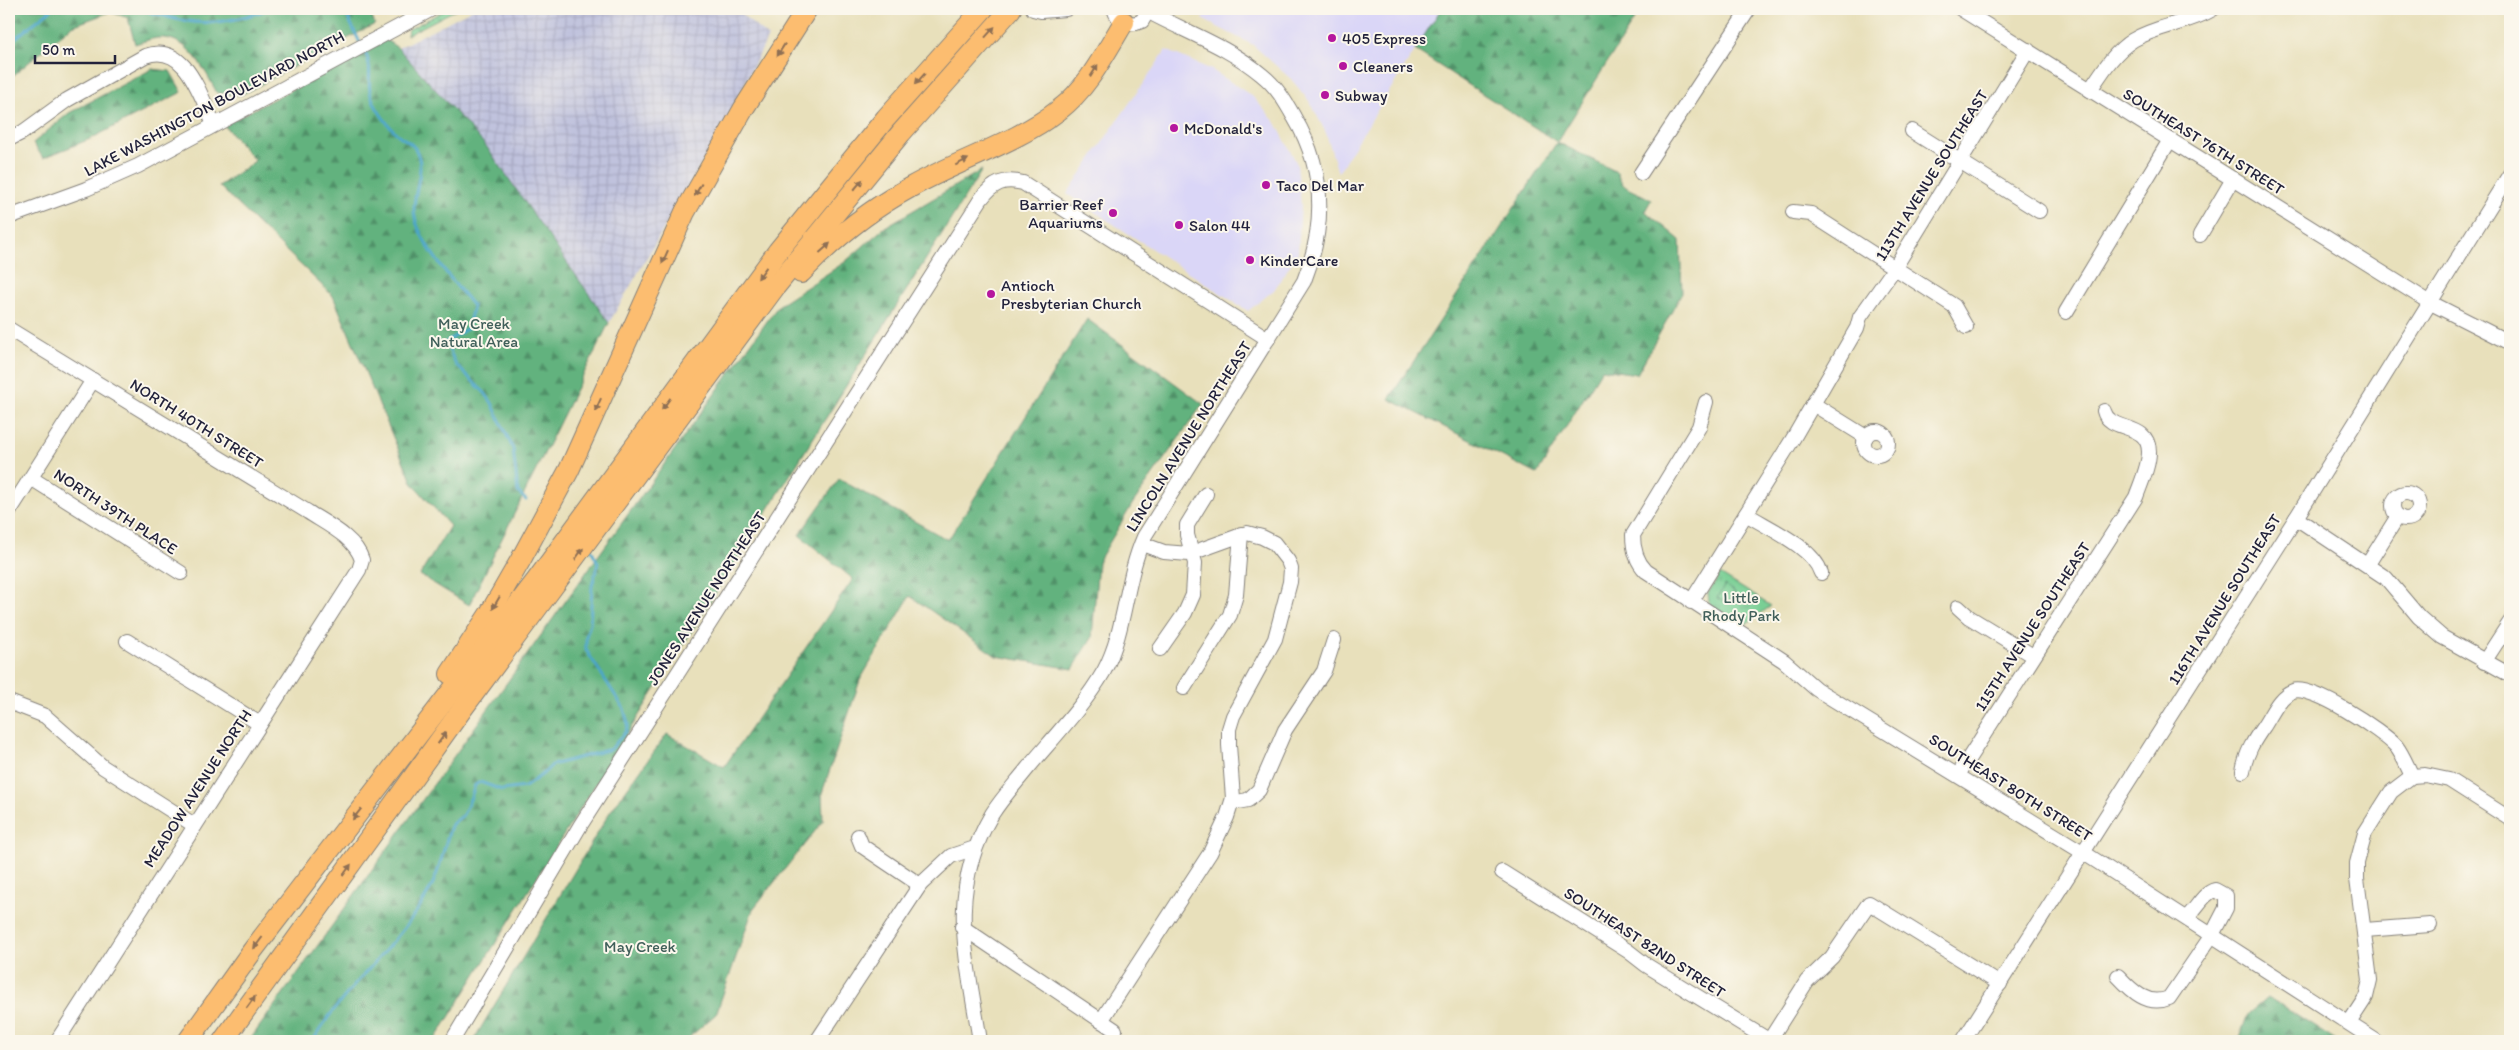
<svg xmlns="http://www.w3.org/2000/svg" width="2519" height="1050" font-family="Itim,sans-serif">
  <defs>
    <pattern id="industrial-grid" width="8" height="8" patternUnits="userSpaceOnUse" patternTransform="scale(1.25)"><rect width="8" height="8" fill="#c0c2dd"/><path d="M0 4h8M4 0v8" fill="none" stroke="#a5a6bf"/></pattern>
    <pattern id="grass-dots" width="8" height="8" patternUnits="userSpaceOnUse" patternTransform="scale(1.25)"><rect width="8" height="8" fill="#79cf94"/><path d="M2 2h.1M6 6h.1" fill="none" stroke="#68b180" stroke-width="1.8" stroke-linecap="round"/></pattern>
    <pattern id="forest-firs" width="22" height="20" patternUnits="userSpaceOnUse" patternTransform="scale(1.25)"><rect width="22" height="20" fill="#62b27e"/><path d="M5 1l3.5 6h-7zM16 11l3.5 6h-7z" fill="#509068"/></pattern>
    <pattern id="park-tufts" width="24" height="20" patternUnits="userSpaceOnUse" patternTransform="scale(1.25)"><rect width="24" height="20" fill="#79cf94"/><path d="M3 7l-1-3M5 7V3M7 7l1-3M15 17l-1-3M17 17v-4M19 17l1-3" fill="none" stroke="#68b180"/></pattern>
  </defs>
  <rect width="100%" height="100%" fill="#fbf7ec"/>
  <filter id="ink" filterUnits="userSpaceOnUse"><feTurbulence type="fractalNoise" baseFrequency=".02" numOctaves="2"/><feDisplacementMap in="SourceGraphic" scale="10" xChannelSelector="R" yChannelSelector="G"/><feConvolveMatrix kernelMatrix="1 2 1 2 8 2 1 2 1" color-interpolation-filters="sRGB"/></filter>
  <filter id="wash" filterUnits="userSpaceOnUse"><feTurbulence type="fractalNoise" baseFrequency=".0096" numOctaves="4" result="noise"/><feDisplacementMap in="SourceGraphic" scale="20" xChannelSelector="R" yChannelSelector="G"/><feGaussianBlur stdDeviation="1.12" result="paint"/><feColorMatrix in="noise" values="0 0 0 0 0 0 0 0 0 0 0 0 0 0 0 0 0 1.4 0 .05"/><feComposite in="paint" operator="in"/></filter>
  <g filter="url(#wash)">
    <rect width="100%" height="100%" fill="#e8e0bb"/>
    <g fill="#dad6f7">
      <path d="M1208,9h233l-103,164 -12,-40 -16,-31 -19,-23 -38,-34 -51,-26z"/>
      <path d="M1166,50l46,20 40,26 24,27 21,41 4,41 -3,48 -24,37 -26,21 -181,-117z"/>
    </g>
    <path fill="url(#industrial-grid)" d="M473,9h266v3l29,25 -43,86 -116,200 -123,-177 -88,-98z"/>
    <path fill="url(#grass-dots)" stroke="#4e7868" d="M447,9h10l-50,26 1,-5z"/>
    <g fill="url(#forest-firs)" stroke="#426a5c">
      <path d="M9,9h359l7,15 -134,71 -24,-2c-12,-22 -28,-58 -60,-55 -7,1 -15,4 -22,6l-7,-26 -18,-6 -38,14 -63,53z"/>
      <path d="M1441,9h200l-84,133 60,30c5,20 18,17 34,28l-6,11 35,29 2,53 -45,81 -35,-5 -65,105 -148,-75 168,-257 -142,-92z"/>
      <path d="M386,40l12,8 88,98 123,177 -140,282 -49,-30 30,-49 -37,-42 -80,-188 -114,-110 36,-25 -31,-36z"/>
      <path d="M152,69l18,2 12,21 -92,47 -47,19 -10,-15 36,-30z"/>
      <path d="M982,170l-548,871h-185l529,-735 67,-44 40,-35z"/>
      <path d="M1087,319l116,85 -70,99 -35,59 -6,76 -19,31 -77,-13 -86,-60 -50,84 -38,113 1,28 -70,88 -37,105 -31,27h-212l137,-229 57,-78 57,33 129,-188 -54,-44 40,-56 109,61z"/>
      <path d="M2268,997l68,44h-98l10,-27z"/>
    </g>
    <path fill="url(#park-tufts)" stroke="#4e7868" d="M1720,574l51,32 -28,20 -34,-22 -1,-11z"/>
    <path fill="#79cf94" stroke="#4e7868" d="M1725,585l10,7 -7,12 -11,-6z"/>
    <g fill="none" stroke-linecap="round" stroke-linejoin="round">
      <g stroke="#4ca6ca" stroke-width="3">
        <path d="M142,9c8,5 17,5 26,8 33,10 68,5 100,-8"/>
        <path d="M344,9l16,34"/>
        <path d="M9,43l43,-34"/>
        <path d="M364,50c11,20 1,33 8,48 5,12 15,26 24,35 6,6 16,9 20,17 10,19 -2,39 -2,59 0,29 41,74 59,97l-5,22 -22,14 10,23 29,28 7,10 21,46 5,43 8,8"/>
        <path d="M313,1041c31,-54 83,-93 114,-146 13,-22 16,-46 24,-69 2,-5 7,-6 11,-10 4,-5 11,-24 13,-31l5,-3 22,8 23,-3 18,-13 9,-9 59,-16 15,-18 2,-7 -4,-15 -38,-59v-14l4,-12 2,-38 6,-23 -7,-14"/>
      </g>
    </g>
  </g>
  <g filter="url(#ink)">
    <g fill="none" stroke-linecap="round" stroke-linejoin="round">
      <defs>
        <g id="minor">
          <path d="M1033,9l8,2 25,-2"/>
          <path d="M1114,9c4,13 15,18 28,12l7,-12"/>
          <path d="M1961,9l468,293 81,41"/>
          <path d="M2090,90c12,-18 24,-38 43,-50 25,-15 55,-16 80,-31"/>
          <path d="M1912,131l127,80"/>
          <path d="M9,139l14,-7 44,-32 78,-44c41,-15 55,40 69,68"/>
          <path d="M1641,173l108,-164"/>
          <path d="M1793,212l18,2 143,92 12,21"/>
          <path d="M9,217l77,-28 52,-23 294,-157"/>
          <path d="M2200,235l33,-56"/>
          <path d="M2066,312l104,-172"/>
          <path d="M9,329l299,183c18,12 47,25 54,48l-3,10 -302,471"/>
          <path d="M1706,402l-7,25 -66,108c0,14 3,26 13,36l138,90 32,28 268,164 292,188"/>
          <path d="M1813,404l53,33"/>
          <circle cx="1876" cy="443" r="12"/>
          <path d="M31,478l150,95"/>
          <circle cx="2406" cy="506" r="13"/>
          <path d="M9,512l84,-132"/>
          <path d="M1746,514c22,14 67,33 75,59"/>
          <path d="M2296,518l90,60 33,39 23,20 68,38"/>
          <path d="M2368,564l30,-48"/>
          <path d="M1691,602l103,-165 63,-109 3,-11 34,-48 134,-219"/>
          <path d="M1958,607l11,10 64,39"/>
          <path d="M127,641l133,83"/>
          <path d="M1160,649l25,-36 8,-18 2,-32 -8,-28v-10l19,-31"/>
          <path d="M2484,662l26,-40"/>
          <path d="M1184,688l46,-73 6,-20 5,-61"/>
          <path d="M9,702l36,14 58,51 91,58"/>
          <path d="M2243,771c3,-18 11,-31 21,-45 8,-12 15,-30 29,-35 19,-7 89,40 103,55 7,9 11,20 16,30"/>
          <path d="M1958,775l178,-278c5,-14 13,-31 13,-45 0,-31 -40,-19 -45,-41"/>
          <path d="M1232,803l16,-3 11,-10 26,-60 39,-59 10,-31"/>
          <path d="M858,836l4,10 58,39"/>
          <path d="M1502,872l126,79 18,14 124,76"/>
          <path d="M962,927l153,103"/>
          <path d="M2365,930l65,-5"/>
          <path d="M2118,976c14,15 30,31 51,22l43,-63 14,-27v-12l-11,-6c-12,3 -19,20 -29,28"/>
          <path d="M1101,1021l109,-168 17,-36 6,-19 -4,-53v-16l4,-13 42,-77 15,-57 1,-13 -3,-8 -14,-18 -12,-6 -15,-4 -58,21 -25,-2 -22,-8"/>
          <path d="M2349,1023l17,-26 4,-17 -13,-101v-16l8,-30 26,-41 21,-16 13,-1 24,5 61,39"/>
          <path d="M452,1041l128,-215 401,-627c12,-16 23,-21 42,-16l245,156"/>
          <path d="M817,1041l103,-156 31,-29 24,-8"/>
          <path d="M980,1041c-13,-83 -34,-149 12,-227 10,-16 24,-31 35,-45 26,-31 57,-63 77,-98 22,-41 21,-91 40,-134l160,-256c22,-56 21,-112 -10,-164 -9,-16 -18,-31 -32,-42 -33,-28 -76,-43 -113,-63"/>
          <path d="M1769,1041l38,-60 25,-24 37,-54 131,81"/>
          <path d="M1963,1041l333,-523 214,-344"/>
        </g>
        <g id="highway">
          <path d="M801,273c33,-35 68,-63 110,-86 46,-26 107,-45 148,-77 29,-22 46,-57 65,-88"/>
          <path d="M450,674l40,-61 30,-52 49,-91 116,-258 59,-104 63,-99"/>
          <path d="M188,1041l65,-91 283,-369 242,-330 108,-133 97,-109"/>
          <path d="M223,1041l240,-333 312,-421 126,-154 110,-124"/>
        </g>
      </defs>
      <use href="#minor" stroke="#85817b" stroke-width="16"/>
      <use href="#highway" stroke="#85817b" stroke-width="22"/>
      <use href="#minor" stroke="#fff" stroke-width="14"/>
      <use href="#highway" stroke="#fcbd6f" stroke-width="20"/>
    </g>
    <defs><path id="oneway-solid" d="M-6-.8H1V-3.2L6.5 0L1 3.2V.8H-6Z" transform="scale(1.25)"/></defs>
    <g fill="#8f7055">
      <use href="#oneway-solid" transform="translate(990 32) rotate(-48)"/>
      <use href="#oneway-solid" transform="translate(781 50) rotate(122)"/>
      <use href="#oneway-solid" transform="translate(1094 71) rotate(-58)"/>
      <use href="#oneway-solid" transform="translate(920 79) rotate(131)"/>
      <use href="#oneway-solid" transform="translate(962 162) rotate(-26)"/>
      <use href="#oneway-solid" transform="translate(858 185) rotate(-50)"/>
      <use href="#oneway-solid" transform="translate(698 190) rotate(119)"/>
      <use href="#oneway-solid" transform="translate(825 248) rotate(-42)"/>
      <use href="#oneway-solid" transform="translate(665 257) rotate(114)"/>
      <use href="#oneway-solid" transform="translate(762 273) rotate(126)"/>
      <use href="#oneway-solid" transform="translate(666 404) rotate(126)"/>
      <use href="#oneway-solid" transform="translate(598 405) rotate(114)"/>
      <use href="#oneway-solid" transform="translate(579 554) rotate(-54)"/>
      <use href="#oneway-solid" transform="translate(496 603) rotate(120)"/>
      <use href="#oneway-solid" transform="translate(442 738) rotate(-55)"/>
      <use href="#oneway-solid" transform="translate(357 814) rotate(128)"/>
      <use href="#oneway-solid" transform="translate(347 870) rotate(-54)"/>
      <use href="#oneway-solid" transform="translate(258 943) rotate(127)"/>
      <use href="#oneway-solid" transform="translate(251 1002) rotate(-54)"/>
    </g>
  </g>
  <g fill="#b5179e" stroke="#fbf7ec" stroke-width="2">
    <circle cx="1332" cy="38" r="5"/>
    <circle cx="1343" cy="66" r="5"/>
    <circle cx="1325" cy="95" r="5"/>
    <circle cx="1174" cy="128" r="5"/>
    <circle cx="1266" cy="185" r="5"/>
    <circle cx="1113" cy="213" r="5"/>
    <circle cx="1179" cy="225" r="5"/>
    <circle cx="1250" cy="260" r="5"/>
    <circle cx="991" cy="294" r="5"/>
  </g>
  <g text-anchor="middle" stroke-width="4" stroke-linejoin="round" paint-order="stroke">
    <g font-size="16" fill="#22223b" stroke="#fbf7ec" text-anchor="start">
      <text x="1342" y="44">405 Express</text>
      <text x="1353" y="72">Cleaners</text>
      <text x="1335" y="101">Subway</text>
      <text x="1184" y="134">McDonald's</text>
      <text x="1276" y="191">Taco Del Mar</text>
      <text x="1103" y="210" text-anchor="end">Barrier Reef<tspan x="1103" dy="18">Aquariums</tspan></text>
      <text x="1189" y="231">Salon 44</text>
      <text x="1260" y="266">KinderCare</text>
      <text x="1001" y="291">Antioch<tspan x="1001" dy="18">Presbyterian Church</tspan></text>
    </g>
    <g font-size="16" fill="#22223b" stroke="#fbf7ec">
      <text transform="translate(214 103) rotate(-28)" y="6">LAKE WASHINGTON BOULEVARD NORTH</text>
      <text transform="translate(2204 141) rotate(32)" y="6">SOUTHEAST 76TH STREET</text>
      <text transform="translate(1931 175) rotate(-58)" y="6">113TH AVENUE SOUTHEAST</text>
      <text transform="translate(197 423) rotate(32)" y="6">NORTH 40TH STREET</text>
      <text transform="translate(1188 436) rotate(-58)" y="6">LINCOLN AVENUE NORTHEAST</text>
      <text transform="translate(116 511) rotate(33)" y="6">NORTH 39TH PLACE</text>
      <text transform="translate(706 598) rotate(-57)" y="6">JONES AVENUE NORTHEAST</text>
      <text transform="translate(2224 599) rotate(-58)" y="6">116TH AVENUE SOUTHEAST</text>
      <text transform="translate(2032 626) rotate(-57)" y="6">115TH AVENUE SOUTHEAST</text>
      <text transform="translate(2011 787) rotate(32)" y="6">SOUTHEAST 80TH STREET</text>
      <text transform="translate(197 788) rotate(-57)" y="6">MEADOW AVENUE NORTH</text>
      <text transform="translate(1645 942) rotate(33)" y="6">SOUTHEAST 82ND STREET</text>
    </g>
    <g font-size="16" fill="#405f5a" stroke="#fbf7ec">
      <text x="474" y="329">May Creek<tspan x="474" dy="18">Natural Area</tspan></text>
      <text x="1741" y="603">Little<tspan x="1741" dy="18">Rhody Park</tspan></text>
      <text x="640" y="952">May Creek</text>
    </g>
  </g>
  <rect width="2519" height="1050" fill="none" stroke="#fbf7ec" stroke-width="30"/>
  <path d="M35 55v8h80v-8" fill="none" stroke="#22223b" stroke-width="2.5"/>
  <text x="42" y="55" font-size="15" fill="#22223b" stroke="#fbf7ec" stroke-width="4" paint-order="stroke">50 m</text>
</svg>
